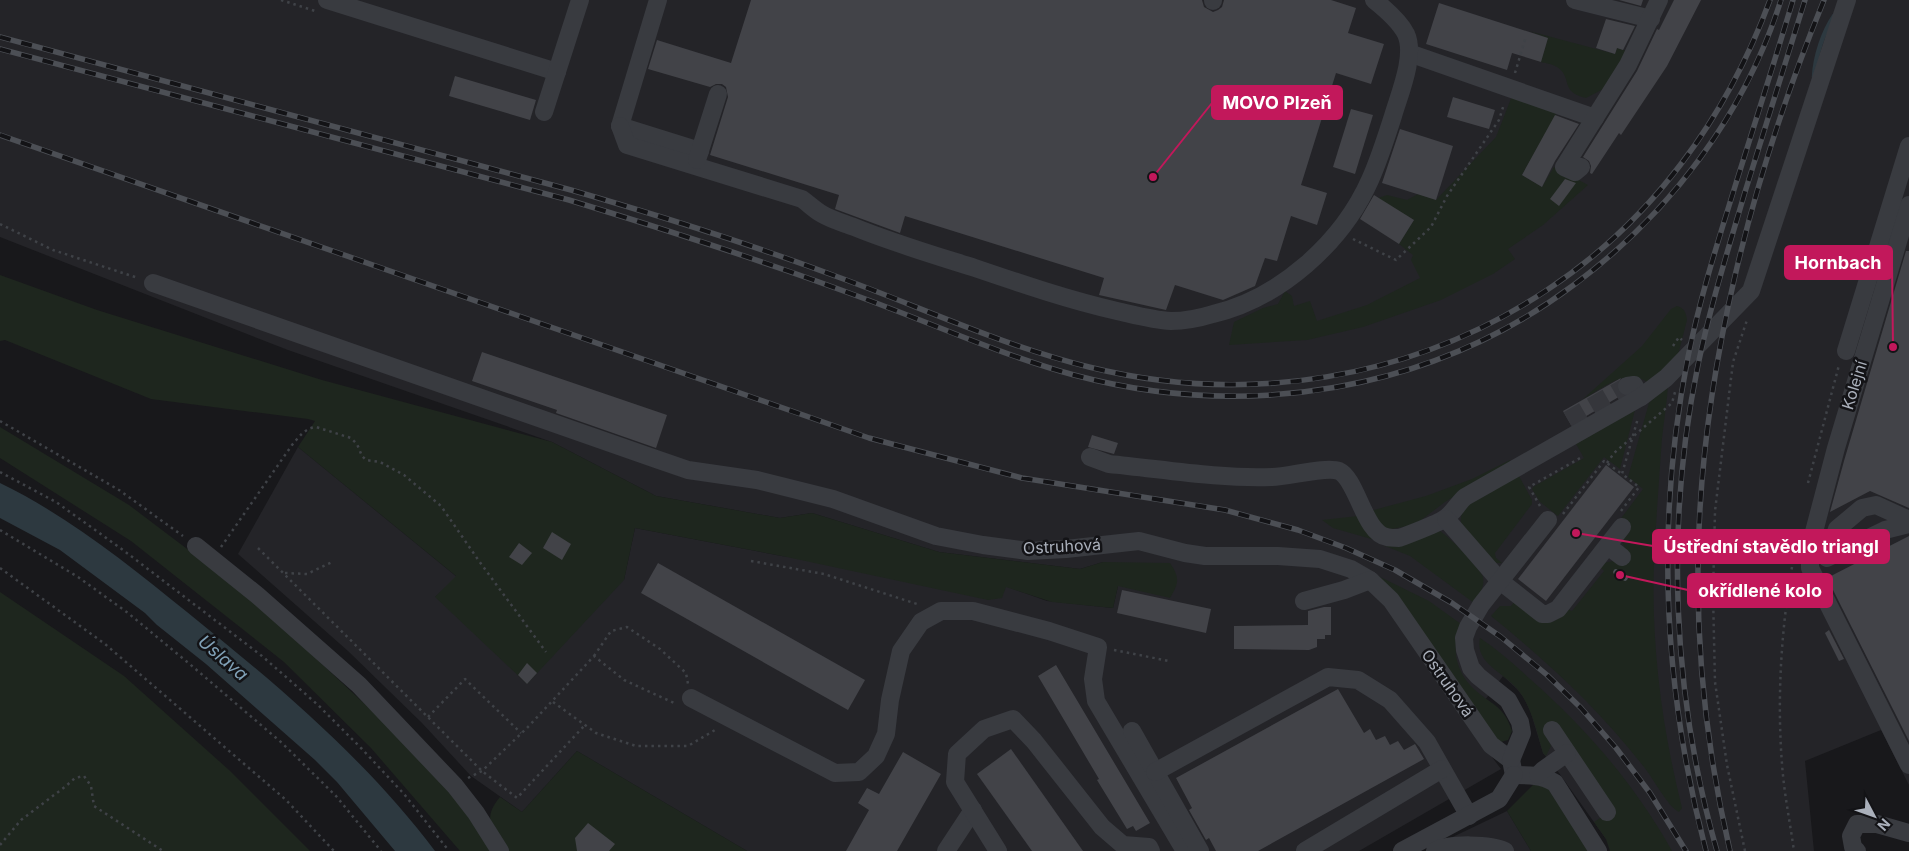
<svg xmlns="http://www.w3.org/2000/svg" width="1909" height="851" font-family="Inter,sans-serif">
  <rect width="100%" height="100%" fill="#18181b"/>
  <g fill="#242428">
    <path d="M0,0h1909v785l-28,-55 -76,31 9,90h-192l-16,-12 -47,-66 -16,-20 -12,-40 -7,-15 -7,-9 -14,-13 -36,48 34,45 -142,82h-612l-170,-100 -55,61 -51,-36 -49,-53 -74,-72 -110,-97 60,-107 159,130 -22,20 189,-17 11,-52 147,28 223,30 42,15 66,7 5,-22 -15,-24 -23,7 -141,-17 -127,-39 -32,5 -124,-22 -104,-54 -264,-92 -288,-113z"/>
    <path d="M1507,811l24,40h-106l13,-7z"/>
  </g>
  <g fill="#1e261e">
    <path d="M1529,31l86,23 2,-6 16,5 -24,33 -23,12c-27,-6 -13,-21 -29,-31 -5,-3 -12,-4 -16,-5l7,-24z"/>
    <path d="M1512,96l47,13 -37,66 20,12 12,-20 34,18 -45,40 -35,24 7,10 -22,15 -52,26 -78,27 -56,13 -78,5 5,-23 29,-14 15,-4 7,-13 7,5 2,10 16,-5 7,20 50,-16 53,-27 -9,-18 2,-5 -14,-11 15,-24 -36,-22 9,-3 20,5 11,-6 18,6 60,-63z"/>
    <path d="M0,275l97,35 225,70 230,62 104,54 124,22 32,-5 127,39 141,17 23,-7 67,1c10,15 9,20 0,35l-52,-12 -5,22 -61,-6 -46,-15 -4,11 -14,2 -206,-44 -147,-28 -11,52 -97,104 -92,-87 21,-21 -158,-129 17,-26 -7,-2 -157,-20 -146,-59 -5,1z"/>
    <path d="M1677,306c7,2 9,6 10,14l-10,39 -30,23c-21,-15 -45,7 -64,17l59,-53 29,-37z"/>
    <path d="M1668,385c-1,17 -4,35 -6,53 -3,41 -6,83 -8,125 -3,82 8,165 28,245l-3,4c-11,-5 -26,-34 -35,-45 -46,-59 -95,-104 -153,-151l9,-10h11l3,-4c11,8 29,27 42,18 5,-2 7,-8 11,-11l5,2 32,-40 -4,-4 3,-4 10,-2 12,-13 -2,-4 -4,-23 24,-32 -15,-12 21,-74z"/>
    <path d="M1635,410l-15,59 -16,-12 -46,59 -18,-14 -8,-13 1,-2 51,-29 -8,-14z"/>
    <path d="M0,427l129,78 119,90 154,144 74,84 17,28h-33l-89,-103 -87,-86 -153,-121 -131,-83z"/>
    <path d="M1510,460v2l-65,40 -25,19 -12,5 -17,3 -7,-1 -14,-17 56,-15 46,-17z"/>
    <path d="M1519,476l13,24v4l-37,49 1,5 6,5h-6l-35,-39c-1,-9 2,-15 8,-22z"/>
    <path d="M1358,516l4,10 13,14 -42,-12 -11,-8z"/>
    <path d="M1440,531c9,6 40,36 43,46 2,10 -4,18 -9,26l-64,-47 -25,-10 3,-3z"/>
    <path d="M1370,572l59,29 32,23c-10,23 -6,47 13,65 17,16 30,16 38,42l-4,9 -7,2 -6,-3z"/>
    <path d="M0,592l124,84 105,94 81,81h-310z"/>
    <path d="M1480,638c18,12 34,26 50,41 56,49 106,107 142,172h-62l-4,-12 -12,-17 19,-12 -58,-88 -12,8 8,16 -5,10 -3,-3c-6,-21 -11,-44 -24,-62 -13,-18 -45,-27 -39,-53z"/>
    <path d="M577,751l170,100h-240c-14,-22 -26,-31 -7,-54l22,15z"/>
    <path d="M1534,784l14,4 41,63h-58l-24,-40z"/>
  </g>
  <path fill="#2d3940" d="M0,483c68,33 129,82 187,129 89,72 179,147 248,239h-40l-58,-69 -22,-22 -109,-96 -49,-39 -12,-12 -85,-63 -60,-32z"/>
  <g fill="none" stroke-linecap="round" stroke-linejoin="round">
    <path stroke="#2d3940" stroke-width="4.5" d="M1814,77c1,-20 9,-45 20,-61"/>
  </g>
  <g fill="#424348">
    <path d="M751,0h451l2,7 9,5 5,-2 4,-3 2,-7h107l25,8 -8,25 36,11 -13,40 -35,-11 -35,112 26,8 -10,32 -26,-9 -14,45 -12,-3 -10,28 -32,14 -48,-15 -9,25 -67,-15 5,-17 -199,-62 -5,17 -65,-24 4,-14 -129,-40 18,-58 -2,-10 -4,-3h-6l-6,3 -62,-18 9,-29 74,23z"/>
    <path d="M1619,0h24l-2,6z"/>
    <path d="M1674,0h27l-34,66 -46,69 -2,-2 -27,41 -2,-1 1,-7 -2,-5 -6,-4 54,-86 20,-42 2,1z"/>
    <path d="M1439,3l109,35 -7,24 -29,-9 -5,17 -81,-26z"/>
    <path d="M1606,19l29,7 -12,24 -6,-2 -2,6 -19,-6z"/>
    <path d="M455,76l81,24 -6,20 -81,-24z"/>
    <path d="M1453,97l42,13 -6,19 -42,-12z"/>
    <path d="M1351,109l22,6 -18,59 -22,-7z"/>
    <path d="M1555,115l24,9 -24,37 -13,26 -20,-12z"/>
    <path d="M1400,129l53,17 -17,54 -54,-17z"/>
    <path d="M1565,179l11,4 -17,23 -9,-7z"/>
    <path d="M1374,195l40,25 -15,24 -39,-25z"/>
    <path d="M1906,251h3v257l-39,-17 -40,21 14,-51z"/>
    <path d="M482,352l185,63 -11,33 -100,-35 1,-3 -85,-29z"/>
    <path d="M1621,378l-5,9 2,5 4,3 -51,30 -8,-14z"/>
    <path d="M1092,435l26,8 -4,11 -26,-7z"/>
    <path d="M1606,465l28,22 -88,114 -28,-22z"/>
    <path d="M552,532l19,12 -9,16 -19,-12z"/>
    <path d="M1909,536v205l-82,-163z"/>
    <path d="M519,543l13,10 -10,12 -13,-8z"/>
    <path d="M658,563l207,117 -17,30 -207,-117z"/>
    <path d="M1122,590l89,19 -5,24 -89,-20z"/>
    <path d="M1324,607h7v28h-6v4h-8v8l-8,3 -75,-1v-23l74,-1v-14z"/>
    <path d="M1829,630l15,29 -5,2 -14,-28z"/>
    <path d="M527,663l10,10 -10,11 -9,-9z"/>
    <path d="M1056,665l94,158 -14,8 -3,-5 -6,3 -30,-49 2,-1 -61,-103z"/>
    <path d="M1338,689l26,44 6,-4 6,11 9,-4 5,9 8,-4 6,9 11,-6 9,15 -166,92h-42l-7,-13 -3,2 -17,-30 3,-2 -16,-30z"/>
    <path d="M1011,749l72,102h-51l-55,-77z"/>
    <path d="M903,752l38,22 -44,77h-51l23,-41 -11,-7 9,-15 12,6z"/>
    <path d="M588,823l27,21 -6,7h-32l-2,-13z"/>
  </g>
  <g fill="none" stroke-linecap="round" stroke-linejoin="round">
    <path stroke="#35363b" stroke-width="18" stroke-dasharray="18 9" stroke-linecap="butt" d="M1568,420l59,-34"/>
    <g stroke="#3f4247" stroke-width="2.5" stroke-dasharray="2.5 4" stroke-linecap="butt">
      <path d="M281,0l34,11"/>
      <path d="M1515,73l11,-37"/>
      <path d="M0,224l53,26 85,28"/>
      <path d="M1353,239l43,21 35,-33 16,-31 52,-76 5,-16"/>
      <path d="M1673,346l6,-9 3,3"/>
      <path d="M0,421l119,69 64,46"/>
      <path d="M1607,463l7,-10 58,-50 3,-11"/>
      <path d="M0,472l56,30 67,48 139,106 56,49 44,44 42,45 45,57"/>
      <path d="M1808,483l31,-118"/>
      <path d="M1540,506l-11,-19 53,-30"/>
      <path d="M1621,511l18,-24 -17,-13 16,-56"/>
      <path d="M1563,514l41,-53 18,13"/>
      <path d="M0,530l78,47 50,36 64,53 90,77 54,53 45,55"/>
      <path d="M221,547l71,-102c7,-8 13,-17 24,-18l35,11 6,6 5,12 4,4 14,2 24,13 37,31 38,55 67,91"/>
      <path d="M258,548l224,223 35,27 68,-73"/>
      <path d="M751,561l73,13 96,31"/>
      <path d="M1792,567c-11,64 -15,132 -10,197 2,29 8,58 12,87"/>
      <path d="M0,568l105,76 181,156 48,51"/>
      <path d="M285,573l22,1 25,-12"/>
      <path d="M1114,650l55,11"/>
      <path d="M594,656l17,-25 16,-4 33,22 26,24 2,11"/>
      <path d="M553,702l43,31 40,13h52l27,-16"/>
      <path d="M428,717l37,-38 56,54"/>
      <path d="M468,778l14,-7 45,-43 67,-72 30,24 50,23 2,-1"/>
      <path d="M0,845l21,-25 45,-34 9,-8 9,-2 7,10 3,20 69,45"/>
      <path d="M1745,851l-18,-86 -12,-83 -2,-88 2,-83 18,-149 14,-42"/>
    </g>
    <g stroke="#393b40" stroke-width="18">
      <path d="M327,0l230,72"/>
      <path d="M658,0l-38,126 80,25"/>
      <path d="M1575,0l76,19"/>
      <path d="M1213,1v-1"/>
      <path d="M1409,53l186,65"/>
      <path d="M544,112l36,-112"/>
      <path d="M620,126l7,19 175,54c7,5 13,11 20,15 10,6 22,9 32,13 39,16 80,28 121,41 47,16 94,32 142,43 18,4 36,9 54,10 14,0 29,-3 42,-7 67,-16 129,-71 157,-134 9,-20 16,-42 23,-64 6,-21 23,-60 13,-82 -6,-12 -22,-26 -32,-34"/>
      <path d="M697,160l21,-66"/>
      <path d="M1581,167l-6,5 -11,-5 64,-102 31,-65"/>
      <path d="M1909,205l-73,243 -26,99v21l99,197"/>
      <path d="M153,283l503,176 32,11 69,10 76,19 103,37 47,9 45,6 38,-2 73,-8 46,12 20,3h73l42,3 31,10 19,11"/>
      <path d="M1846,351l63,-205"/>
      <path d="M1627,386l7,-1 7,12"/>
      <path d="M1090,457l19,7c53,5 109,15 163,13 16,0 54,-11 67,-6 18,8 25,62 48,66 3,1 9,1 12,1 6,-2 40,-15 45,-19 8,-4 14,-16 21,-22l176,-100 25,-19 85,-87 96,-291"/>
      <path d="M1446,519l54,62 42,33h6l10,-5 64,-82"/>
      <path d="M1909,520l-33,-15 -14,3 -25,21 -10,29 58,-28 24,-6"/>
      <path d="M196,546l61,49 102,90 96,101 21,27 24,38"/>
      <path d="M1608,546l14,11"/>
      <path d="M1304,601l40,-11 26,-10 21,20 100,145 20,15 3,15"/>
      <path d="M691,698l144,75 24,-1 17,-16 10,-22 4,-34 11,-49 20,-29 20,-11h32l76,20 49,16 -5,32 3,22 89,150"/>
      <path d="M1552,730l55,82"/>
      <path d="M1132,731l68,120"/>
      <path d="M1511,760l11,-27 -2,-11 -12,-22 -30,-24 -7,-8 -6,-18 -1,-12 4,-11 13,-22 67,-85"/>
      <path d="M1155,772l173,-95 30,3 32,20 37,42 42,74"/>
      <path d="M1514,775c15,0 28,0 41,8l43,68"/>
      <path d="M1538,775l5,-5 24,-17"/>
      <path d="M946,851l27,-41"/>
      <path d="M998,851l-43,-69 2,-28 27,-25 29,-10 21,22 68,86 21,18 26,2 2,4"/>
      <path d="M1305,851l137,-82"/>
      <path d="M1402,851l97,-52 15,-24"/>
      <path d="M1435,851c14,-8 56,-7 70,0"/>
      <path d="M1857,851l-4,-4 -2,-11 6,-12h20l32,9"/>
    </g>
    <defs>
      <g id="rail">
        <path d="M0,37l571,153c90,26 179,54 267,87 83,30 165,69 251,90 157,39 323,13 458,-77 105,-69 180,-173 223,-290"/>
        <path d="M0,49l569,151c98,30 195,61 291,97 71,26 141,58 214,78 173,46 357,17 501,-91 95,-71 170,-170 206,-284"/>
        <path d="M0,135l869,303 153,40 203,32 73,20 48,18 49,22 57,33 49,34 46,38 34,33 35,40 34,45 36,58"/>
        <path d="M1616,572l9,6"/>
        <path d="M1706,851c-43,-164 -51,-328 -18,-494 12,-60 31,-119 49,-177 19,-60 38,-120 56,-180"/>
        <path d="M1717,851c-45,-156 -52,-327 -19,-486 12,-58 30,-115 47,-173 20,-64 40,-128 60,-192"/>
        <path d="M1730,851c-22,-94 -33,-190 -32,-286 2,-191 54,-389 126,-565"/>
      </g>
    </defs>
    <use href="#rail" stroke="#4c4f55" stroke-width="5.5"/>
    <use href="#rail" stroke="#131316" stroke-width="4" stroke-dasharray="11" stroke-linecap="butt"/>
  </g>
  <g text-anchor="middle" stroke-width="5" stroke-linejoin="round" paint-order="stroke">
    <g font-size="16" fill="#aab0bb" stroke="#131316">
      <text transform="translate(1854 385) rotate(-73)" y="6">Kolejní</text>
      <text transform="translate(1062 546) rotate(-3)" y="6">Ostruhová</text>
      <text transform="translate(1448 683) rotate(55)" y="6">Ostruhová</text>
    </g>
    <g font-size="18" font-style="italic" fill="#80a1b7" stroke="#131316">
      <text transform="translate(223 658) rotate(41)" y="6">Úslava</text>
    </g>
  </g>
  <path fill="none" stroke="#c2185b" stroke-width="2" d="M1153 177L1212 103M1893 347L1892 263M1576 533L1653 546M1620 575L1688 590"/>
  <g fill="#c2185b" stroke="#131316" stroke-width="2">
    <circle cx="1153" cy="177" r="5"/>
    <circle cx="1893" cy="347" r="5"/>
    <circle cx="1576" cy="533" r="5"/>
    <circle cx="1620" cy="575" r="5"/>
  </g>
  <g fill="#c2185b" stroke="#c2185b" stroke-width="2">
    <rect x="1212" y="86" width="130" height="33" rx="5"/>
    <rect x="1785" y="246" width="107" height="33" rx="5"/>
    <rect x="1653" y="530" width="236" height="33" rx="5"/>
    <rect x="1688" y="574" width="144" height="33" rx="5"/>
  </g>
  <g font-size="18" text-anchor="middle" font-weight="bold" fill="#fff">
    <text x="1277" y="109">MOVO Plzeň</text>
    <text x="1838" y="269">Hornbach</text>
    <text x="1771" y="553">Ústřední stavědlo triangl</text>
    <text x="1760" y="597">okřídlené kolo</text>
  </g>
  <g transform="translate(1874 816) rotate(131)" stroke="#131316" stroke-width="4" paint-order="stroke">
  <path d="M0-4L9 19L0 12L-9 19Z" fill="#aab0bb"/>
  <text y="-8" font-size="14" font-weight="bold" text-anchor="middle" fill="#aab0bb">N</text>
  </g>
</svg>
